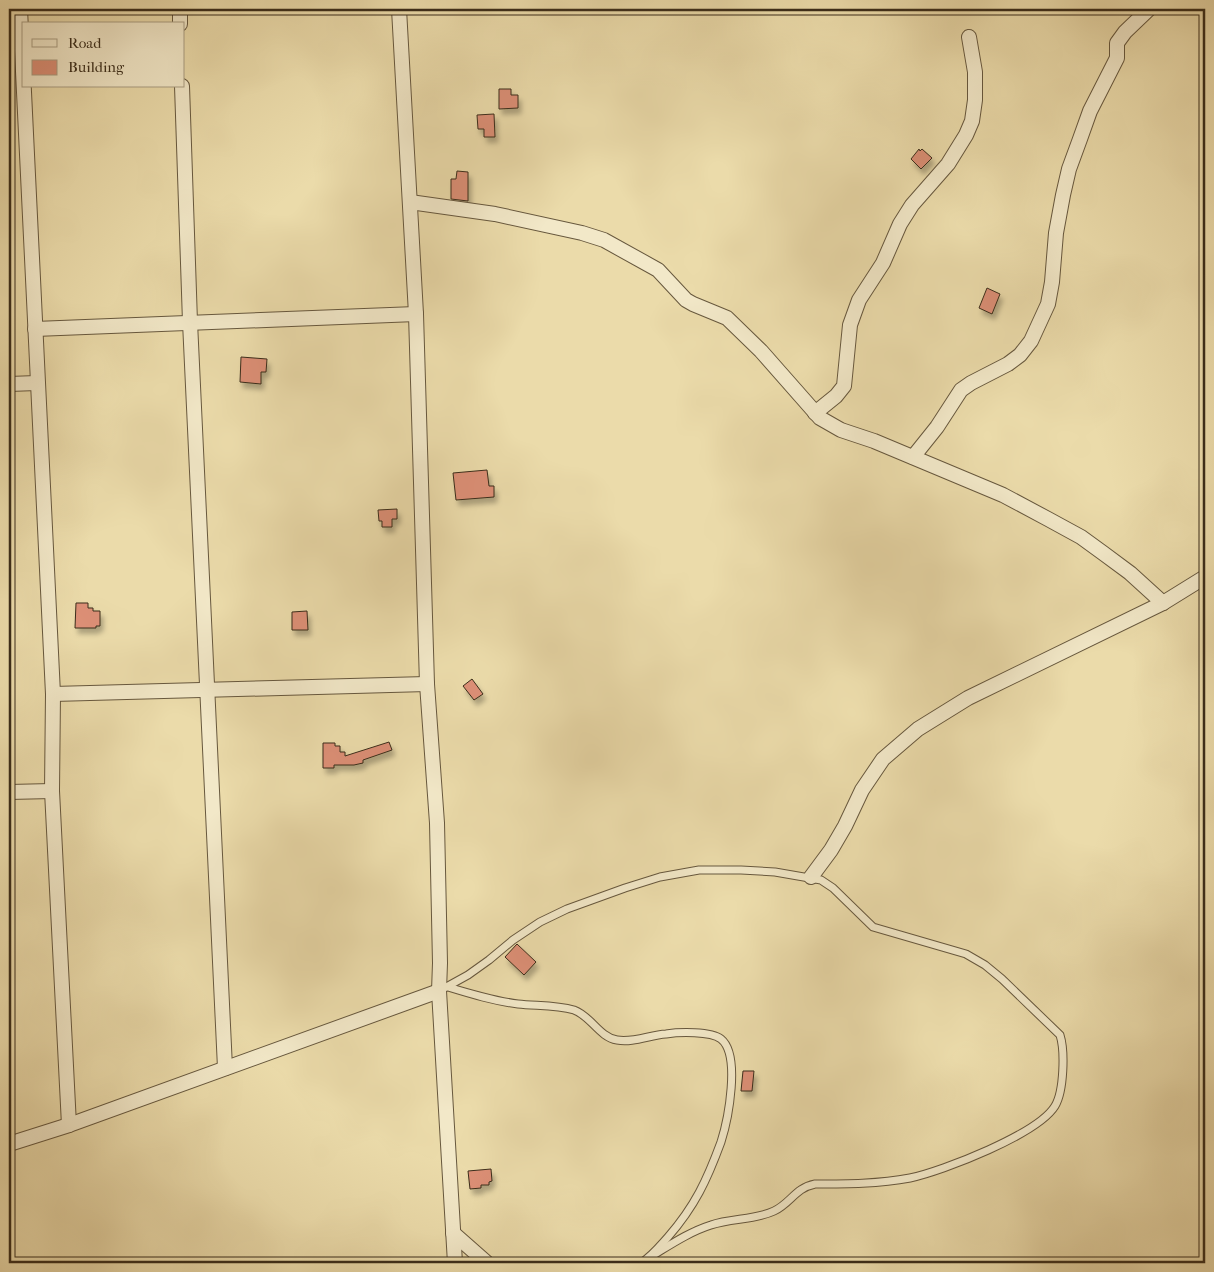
<svg xmlns="http://www.w3.org/2000/svg" width="1214" height="1272" font-family="'IM FELL French Canon',serif">
  <defs>
    <filter id="shadow"><feDropShadow dx="3" dy="5.5" stdDeviation="2.5" flood-color="#0004"/></filter>
  </defs>
  <rect width="100%" height="100%" fill="#ebdbaa"/>
  <filter id="stains"><feTurbulence type="fractalNoise" baseFrequency=".004" numOctaves="4"/><feColorMatrix values="0 0 0 0 .2 0 0 0 0 .09 0 0 0 0 .02 0 0 0 .5 -.17"/></filter>
  <radialGradient id="worn" r=".72"><stop offset=".6" stop-color="#630" stop-opacity="0"/><stop offset="1" stop-color="#630" stop-opacity=".3"/></radialGradient>
  <g fill="#dc8f76" stroke="#3b2d1a" filter="url(#shadow)">
    <path d="M499,89h12v6h7v13l-19,1z"/>
    <path d="M494,114l1,23h-11v-8h-6l-1,-14z"/>
    <path d="M919,149l1,2 2,-2 10,9 -11,11 -10,-10z"/>
    <path d="M457,171l11,1v29l-17,-2v-20h5z"/>
    <path d="M987,288l13,6 -8,20 -13,-6z"/>
    <path d="M241,357l26,2 -1,13h-5v12l-21,-2z"/>
    <path d="M487,470l2,16h5v11l-38,3 -3,-27z"/>
    <path d="M397,509v10h-5v8h-10v-6h-3l-1,-11z"/>
    <path d="M76,603h12v5h5v3h7v15h-4v2h-21z"/>
    <path d="M307,611l1,19h-16v-18z"/>
    <path d="M472,679l11,15 -9,6 -11,-14z"/>
    <path d="M389,742l3,8 -29,10v3l-9,2h-20v3h-11v-25h12v3h5v6h5v4z"/>
    <path d="M517,944l19,18 -12,13 -19,-18z"/>
    <path d="M743,1071h11l-2,20h-11z"/>
    <path d="M491,1169l1,12 -3,1v3h-8v3l-11,1 -2,-18z"/>
  </g>
  <g fill="none" stroke-linecap="round" stroke-linejoin="round">
    <defs>
      <g id="service">
        <path d="M448,987c23,7 46,14 70,17 18,2 38,1 56,6 17,6 25,27 43,30 16,3 33,-5 49,-6 13,-2 45,-3 55,5 20,16 7,81 0,103 -14,38 -26,64 -53,95 -9,10 -16,19 -27,26"/>
        <path d="M439,991l29,-16 21,-15 24,-20 27,-18 27,-13 58,-21 35,-11 39,-7h42l34,2 46,8 12,8 40,39 93,27 19,11 17,14 58,56c5,16 4,56 -5,71 -17,28 -112,65 -145,72 -31,6 -64,6 -95,6 -20,4 -24,19 -41,27 -19,9 -43,7 -63,14 -22,7 -41,20 -61,32"/>
      </g>
      <g id="minor">
        <path d="M20,9l33,685 -1,97 17,334"/>
        <path d="M180,9v15"/>
        <path d="M399,9l17,305 11,370 10,139 3,140 -1,28 16,272"/>
        <path d="M182,86l8,236 35,746"/>
        <path d="M410,202l85,12 87,19 22,7 54,30 28,30 7,4 34,14 34,33 59,67 21,12 33,11 129,54 45,24 33,18 22,16 27,20 33,30"/>
        <path d="M35,329l381,-15"/>
        <path d="M9,384l28,-1"/>
        <path d="M815,413l21,-17 8,-10 6,-61 9,-25 24,-37 17,-39 12,-19 36,-41 18,-29 6,-14 3,-21v-28l-6,-35"/>
        <path d="M913,457l24,-30 24,-37 10,-7 37,-19 12,-9 11,-14 17,-37 4,-22 4,-49 7,-38 6,-26 11,-30 10,-28 27,-53v-15l8,-11 24,-23"/>
        <path d="M53,694l374,-10"/>
        <path d="M9,792l43,-1"/>
        <path d="M811,877l20,-27 14,-24 17,-36 21,-31 35,-30 50,-31 195,-95 42,-26"/>
        <path d="M9,1144l60,-19 370,-134"/>
        <path d="M453,1233l34,30"/>
      </g>
    </defs>
    <use href="#service" stroke="#67583e" stroke-width="9"/>
    <use href="#minor" stroke="#67583e" stroke-width="16"/>
    <use href="#service" stroke="#f2e8c8" stroke-width="7"/>
    <use href="#minor" stroke="#f2e8c8" stroke-width="14"/>
  </g>
  <rect width="1214" height="1272" fill="none" stroke="#ebdbaa" stroke-width="30"/>
  <rect x="10" y="10" width="1194" height="1252" fill="none" stroke="#3b2d1a" stroke-width="2.5"/>
  <rect x="15" y="15" width="1184" height="1242" fill="none" stroke="#3b2d1a"/>
  <rect x="22" y="22" width="162" height="65" fill="#f2e8c8" stroke="#a99d82"/>
  <rect x="32" y="39" width="25" height="8" fill="#f2e8c8" stroke="#a99d82"/>
  <text x="68" y="48" font-size="15" fill="#3b2d1a">Road</text>
  <rect x="32" y="60" width="25" height="15" fill="#dc8f76" stroke="#a99d82"/>
  <text x="68" y="72" font-size="15" fill="#3b2d1a">Building</text>
  <rect width="100%" height="100%" filter="url(#stains)"/>
  <rect width="100%" height="100%" fill="url(#worn)"/>
</svg>
